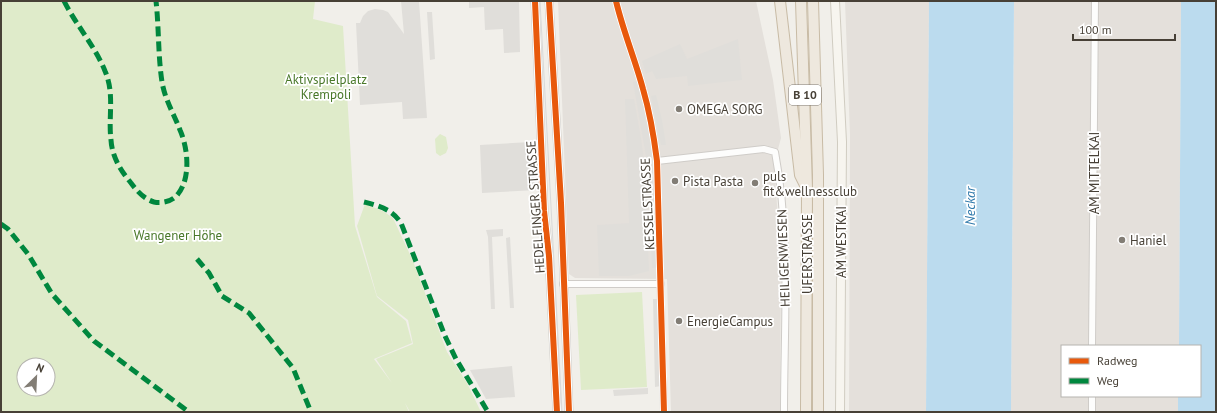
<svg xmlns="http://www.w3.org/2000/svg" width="1217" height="413" font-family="'PT Sans',sans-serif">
  <rect width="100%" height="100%" fill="#f1efea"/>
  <g fill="#e4e0db">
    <path d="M558,1h198l17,79 8,58 -7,26 7,95 -1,153h-109l-4,-133 -92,-1 -6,-4z"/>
    <path d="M845,1h84l-3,411h-77l1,-277z"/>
    <path d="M1014,1h167l-2,345h-117v50h116v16h-167z"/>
  </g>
  <g fill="#dfebca" fill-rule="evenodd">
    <path d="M1,1h314l-2,18 30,7 12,200 22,71 29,24 6,22 -38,16 18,24 -16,-24 37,-15 -5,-24 -31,-24 -20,-70 8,-22 18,7 10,7 20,43 34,91 20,31 14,29h-71l-5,-9 4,9h-408zM24,365h24v24h-24z"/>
    <path d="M440,134l6,3 2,11 -2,5 -6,3 -4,-3 -1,-14z"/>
    <path d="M642,292l5,95 -66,3 -5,-95z"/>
  </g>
  <g fill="#e0deda">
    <path d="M401,1h18l8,117 -24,1 -1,-17 -42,3 -4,-82h4l3,-7 5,-5 7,-2 8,1 5,2 16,22z"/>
    <path d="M519,1l1,51 -16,1 -1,-24 -18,1 -1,-23 -15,1v-6z"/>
    <path d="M427,12h5l3,47 -5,1z"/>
    <path d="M738,39l4,41 -54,6 -1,-10 -31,3 -4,-8 -6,3 -4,-13 38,-17 7,15z"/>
    <path d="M637,81l10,42 7,45 2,100h-4l-4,-100 -15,-86z"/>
    <path d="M656,95l6,25 4,25h-5l-10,-49z"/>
    <path d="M625,99h9l7,39 4,31 4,102 -20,5h-30l-2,-51 32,-2z"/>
    <path d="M531,142l1,13h3l2,35 -55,3 -2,-48z"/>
    <path d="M503,229v7l-11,1 3,72h-4l-3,-72 -2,-7z"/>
    <path d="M510,237l4,71h-4l-4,-70z"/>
    <path d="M653,299h5l3,87 -6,1z"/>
    <path d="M512,366l3,31 -29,2 -16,-29z"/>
    <path d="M648,388v6l-34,2 -1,-6z"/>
  </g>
  <g fill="#bbdbee">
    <path d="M929,1h85l-3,411h-85z"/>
    <path d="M1181,1h35v411h-38v-16h22v-50h-21z"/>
  </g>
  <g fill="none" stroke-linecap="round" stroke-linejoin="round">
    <defs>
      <g id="minor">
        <path d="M616,1c7,30 19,58 27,88 7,24 11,48 14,72l7,251"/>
        <path d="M657,161l107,-12 11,3c16,85 9,174 9,260"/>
        <path d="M563,284h98"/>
        <path d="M1092,346l3,-345"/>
        <path d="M1092,412v-16"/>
      </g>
      <g id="tertiary">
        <path d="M535,1l9,210 5,45 8,156"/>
        <path d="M549,1l12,202 8,209"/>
      </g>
      <path id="secondary" d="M835,1l7,141 -2,270"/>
      <g id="trunk">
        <path d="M780,1l20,174 6,12"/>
        <path d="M801,1l6,188 -1,223"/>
        <path d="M813,1l5,174v237"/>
      </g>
    </defs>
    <use href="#minor" stroke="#cfccc8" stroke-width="8"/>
    <use href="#tertiary" stroke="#cfccc8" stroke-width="9"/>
    <use href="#secondary" stroke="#d0ccc1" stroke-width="10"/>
    <use href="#trunk" stroke="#c8bba5" stroke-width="12"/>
    <use href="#minor" stroke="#fdfdfc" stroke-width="6"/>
    <use href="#tertiary" stroke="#fdfdfc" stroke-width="7"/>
    <use href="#secondary" stroke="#f7f5ef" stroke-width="8"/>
    <use href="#trunk" stroke="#eee8de" stroke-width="10"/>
    <path stroke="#d9d9d8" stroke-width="1" d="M540,1l22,411"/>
    <g stroke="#00873e" stroke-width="5" stroke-dasharray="10 5" stroke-linecap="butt">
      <path d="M64,1c12,24 31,45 41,70 10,23 3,46 6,69 1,17 10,31 20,43 6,8 13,16 23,19 8,2 19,-1 24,-8 13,-16 10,-46 2,-64 -6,-16 -15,-30 -18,-48 -4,-26 -3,-54 -6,-81"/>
      <path d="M364,202c15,4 28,7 37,21l44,113 11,23 32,53"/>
      <path d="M1,224l7,5 20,25 24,40 42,47 95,71"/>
      <path d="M197,259l12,14 13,23 27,17 44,55 18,44"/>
    </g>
    <defs>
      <g id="cycleway">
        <path d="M535,1l9,210 5,45 8,156"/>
        <path d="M549,1l12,202 8,209"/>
        <path d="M616,1c7,30 19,58 27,88 7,24 11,48 14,72l7,251"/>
      </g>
    </defs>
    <use href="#cycleway" stroke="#fff" stroke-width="8"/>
    <use href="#cycleway" stroke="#e8590c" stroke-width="6"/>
  </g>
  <g fill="#827d75" stroke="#fff" stroke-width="1.5">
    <circle cx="679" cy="109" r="4"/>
    <circle cx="675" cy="181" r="4"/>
    <circle cx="755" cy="183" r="4"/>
    <circle cx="1122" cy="240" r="4"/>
    <circle cx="679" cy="321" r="4"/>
  </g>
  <g text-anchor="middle" stroke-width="3.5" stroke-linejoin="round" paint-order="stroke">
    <rect fill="#fff" stroke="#7e7972" stroke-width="1" x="789" y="85" width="32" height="20" rx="3"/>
    <g font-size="12" font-weight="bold" fill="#474036">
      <text x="805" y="99">B 10</text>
    </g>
    <g font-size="13" fill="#497829" stroke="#fff">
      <text x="326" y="84">Aktivspielplatz<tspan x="326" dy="15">Krempoli</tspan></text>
      <text x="178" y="240">Wangener Höhe</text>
    </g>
    <g font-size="13" fill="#474036" stroke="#fff" text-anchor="start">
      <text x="687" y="114">OMEGA SORG</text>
      <text x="763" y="181">puls<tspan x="763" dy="15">fit&amp;wellnessclub</tspan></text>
      <text x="683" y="186">Pista Pasta</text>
      <text x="1130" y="245">Haniel</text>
      <text x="687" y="326">EnergieCampus</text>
    </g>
    <g font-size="13" fill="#474036" stroke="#fff">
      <text transform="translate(1094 173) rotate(-90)" y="5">AM MITTELKAI</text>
      <text transform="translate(647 204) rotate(-93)" y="5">KESSELSTRASSE</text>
      <text transform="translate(535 207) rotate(-94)" y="5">HEDELFINGER STRASSE</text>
      <text transform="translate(841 242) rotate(-90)" y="5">AM WESTKAI</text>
      <text transform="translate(807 254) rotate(-90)" y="5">UFERSTRASSE</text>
      <text transform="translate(783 258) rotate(-92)" y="5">HEILIGENWIESEN</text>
    </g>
    <g font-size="14" font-style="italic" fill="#2e78aa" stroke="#fff">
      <text transform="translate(970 206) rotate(-90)" y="5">Neckar</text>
    </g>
  </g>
  <rect width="1217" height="413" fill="none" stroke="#474036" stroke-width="4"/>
  <rect x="1061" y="345" width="140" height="52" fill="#ffffff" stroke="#b5b3af"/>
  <rect x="1069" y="358" width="20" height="6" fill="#e8590c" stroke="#b5b3af"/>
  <text x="1097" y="365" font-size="12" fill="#474036">Radweg</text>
  <rect x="1069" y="378" width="20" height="6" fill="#00873e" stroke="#b5b3af"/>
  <text x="1097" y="385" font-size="12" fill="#474036">Weg</text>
  <g transform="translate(36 377) rotate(24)"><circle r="19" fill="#ffffff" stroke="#b5b3af"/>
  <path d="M0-3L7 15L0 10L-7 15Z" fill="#827d75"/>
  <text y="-6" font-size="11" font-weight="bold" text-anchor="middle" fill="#474036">N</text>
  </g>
  <path d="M1073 34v6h102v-6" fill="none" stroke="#474036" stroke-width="2"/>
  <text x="1079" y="34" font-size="12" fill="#474036" stroke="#ffffff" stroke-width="3" paint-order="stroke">100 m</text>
</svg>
